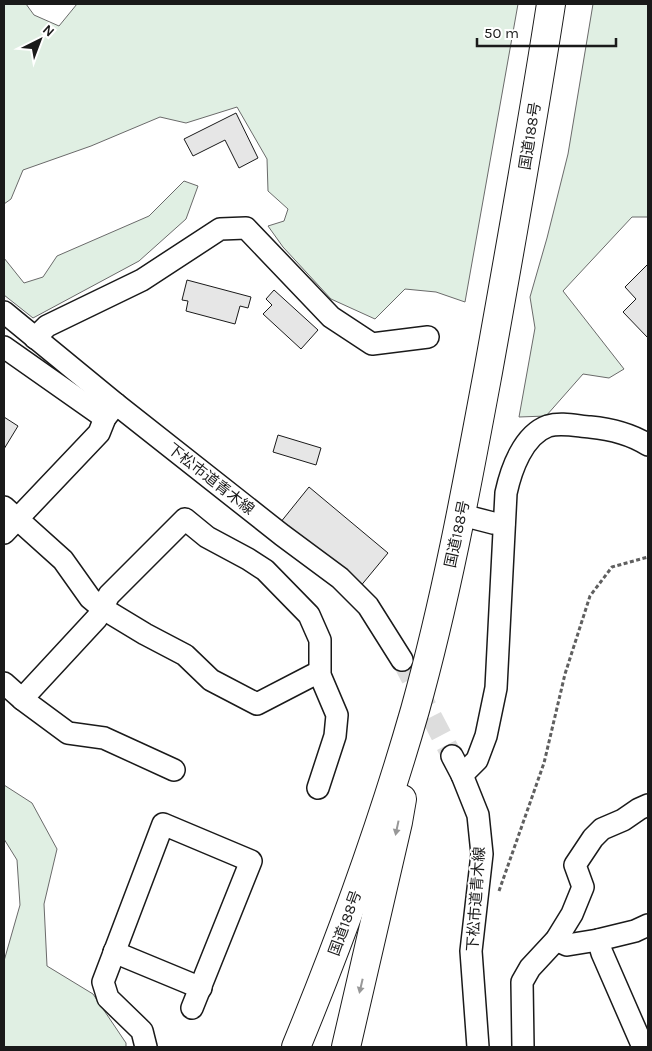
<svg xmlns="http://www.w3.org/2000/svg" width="652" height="1051" font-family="Karla,'Noto Sans JP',sans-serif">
  <rect width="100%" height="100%" fill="#fff"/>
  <g fill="#e0efe3" stroke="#6a6a6a">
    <path d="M4,4h22l8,11 25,11 18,-22h441l-53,298 -29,-10 -31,-3 -30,30 -44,-20 -48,-52 -15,-21 16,-5 4,-12 -20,-18 -1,-32 -30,-52 -51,16 -26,-6 -69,29 -68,24 -12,29 -7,5z"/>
    <path d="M593,4h55v213h-16l-69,74 61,78 -15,9 -26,-4 -37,42 -27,1 16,-89 -5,-31 17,-59 21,-84z"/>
    <path d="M184,181l14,5 -12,33 -47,42 -106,57 -29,-23v-37l20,25 19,-6 14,-21 92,-40z"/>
    <path d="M4,785l28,18 25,46 -13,55 3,62 46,28 33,49v4h-122v-86l16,-56 -3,-45 -13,-21z"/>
  </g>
  <g fill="#e6e6e6" stroke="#1a1a1a">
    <path d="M236,113l22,45 -19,10 -14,-28 -32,16 -9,-17z"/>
    <path d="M648,264v74l-25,-26 13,-13 -11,-12z"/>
    <path d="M187,280l64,17 -3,11 -8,-2 -5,18 -49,-13 2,-10 -6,-1z"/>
    <path d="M274,290l44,40 -17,19 -38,-35 9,-9 -6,-6z"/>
    <path d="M4,417l14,9 -14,23z"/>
    <path d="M278,435l43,13 -5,17 -43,-13z"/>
    <path d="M309,487l79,66 -29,35 -79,-65z"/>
  </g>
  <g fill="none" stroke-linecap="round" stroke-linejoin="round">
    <path stroke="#ddd" stroke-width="21" stroke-dasharray="21 11" stroke-linecap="butt" d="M402,660l50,96"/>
    <defs>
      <g id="minor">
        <path d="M4,312l112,92 166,131 58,43 28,28 34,54"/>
        <path d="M35,338l12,-12 95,-46 78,-51 26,-1 85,89 41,27 56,-7"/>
        <path d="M4,347l101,71"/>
        <path d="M4,507l59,53 27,38 12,10 43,26 40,21 26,25 46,24 56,-29h7"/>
        <path d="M462,515l31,8 11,1"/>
        <path d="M4,533l95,-100 6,-15 11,-14"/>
        <path d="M4,683l18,16 46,34 36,5 70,32"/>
        <path d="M22,699l75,-81 12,-23 76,-76 22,18 41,22 17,11 44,45 11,25v35l17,40 -2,21 -17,52"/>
        <path d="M452,756l10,19 16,40 4,39 -11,97 7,96"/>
        <path d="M462,775l15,-15 9,-24 10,-48 10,-195c5,-23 17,-58 42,-67 13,-4 29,0 42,1 20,2 41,7 58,18"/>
        <path d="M556,940l11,5 31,-5 37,-9 13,-6"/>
        <path d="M598,940l4,13 41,94"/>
        <path d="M114,952l87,36"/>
        <path d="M146,1047l-4,-16 -34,-33 -5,-16 60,-158 88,37 -59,147"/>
        <path d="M523,1047l-1,-65 8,-14 26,-28 16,-26 11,-27 -8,-22 18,-27 9,-9 21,-9 16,-11 9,-4"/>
      </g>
      <g id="highway">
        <path d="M296,1047c45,-109 86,-222 119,-337 31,-111 52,-225 73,-338 22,-123 44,-245 63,-368"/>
        <path d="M346,1047l52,-225 4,-23"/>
      </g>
    </defs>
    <use href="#minor" stroke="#1a1a1a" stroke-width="24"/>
    <use href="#highway" stroke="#1a1a1a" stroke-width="30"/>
    <path stroke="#5f5f5f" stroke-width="3" stroke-dasharray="4 2.5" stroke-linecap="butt" d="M499,891l45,-128 21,-89 25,-78 22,-29 36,-10"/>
    <use href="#minor" stroke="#fff" stroke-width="21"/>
    <use href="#highway" stroke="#fff" stroke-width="28"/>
  </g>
  <defs><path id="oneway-solid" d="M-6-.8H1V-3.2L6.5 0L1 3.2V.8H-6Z" transform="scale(1.25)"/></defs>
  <g fill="#989898">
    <use href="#oneway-solid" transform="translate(397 828) rotate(102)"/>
    <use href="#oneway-solid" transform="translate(361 986) rotate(103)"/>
  </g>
  <g text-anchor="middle" stroke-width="4" stroke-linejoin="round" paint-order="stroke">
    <g font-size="15" fill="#1a1a1a" stroke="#fff">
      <text transform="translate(530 136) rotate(-81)" y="5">国道188号</text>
      <text transform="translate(211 479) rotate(38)" y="5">下松市道青木線</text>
      <text transform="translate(457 534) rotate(-78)" y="5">国道188号</text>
      <text transform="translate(476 899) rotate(-86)" y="5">下松市道青木線</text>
      <text transform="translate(345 923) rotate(-70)" y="5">国道188号</text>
    </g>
  </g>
  <rect width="652" height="1051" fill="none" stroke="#1a1a1a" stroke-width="10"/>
  <g transform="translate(40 40) rotate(42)" stroke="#ffffff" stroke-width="4" paint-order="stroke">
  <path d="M0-4L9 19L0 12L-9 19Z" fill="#1a1a1a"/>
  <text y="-8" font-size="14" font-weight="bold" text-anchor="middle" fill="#1a1a1a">N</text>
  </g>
  <path d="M477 38v8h139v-8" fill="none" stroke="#1a1a1a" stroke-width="2.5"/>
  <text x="484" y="38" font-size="15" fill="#1a1a1a" stroke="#ffffff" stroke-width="4" paint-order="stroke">50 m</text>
</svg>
